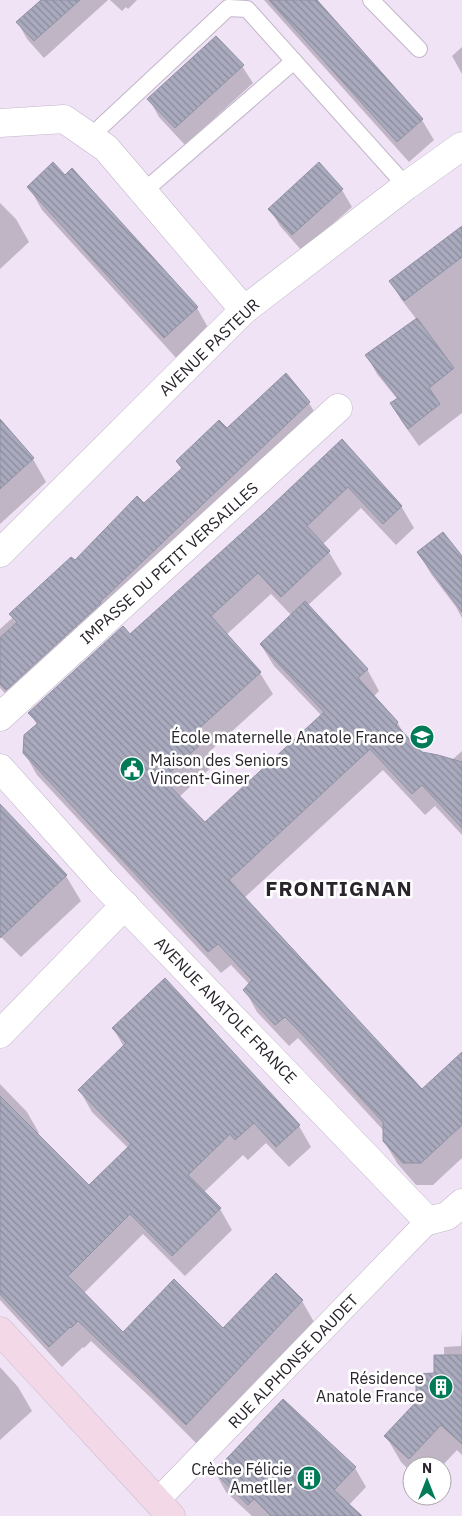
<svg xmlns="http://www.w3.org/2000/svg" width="462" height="1516" font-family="'IBM Plex Sans',sans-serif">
  <defs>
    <pattern id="building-back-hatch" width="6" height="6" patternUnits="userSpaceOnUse" patternTransform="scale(1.25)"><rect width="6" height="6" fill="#a9aabe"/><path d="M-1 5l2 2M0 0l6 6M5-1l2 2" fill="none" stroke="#8a8a9b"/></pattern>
  </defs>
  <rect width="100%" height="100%" fill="#f0e3f6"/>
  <g fill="#0003" fill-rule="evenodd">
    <path d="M43,0h65l-64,58 -17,-19 -9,-16z"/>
    <path d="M110,0h27l-9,9 -2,-2 -4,4z"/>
    <path d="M264,0h51l107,120 12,20 -25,22z"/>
    <path d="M462,47v27l-10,-18z"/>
    <path d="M242,66l11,17 -68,62 -26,-28 -10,-18z"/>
    <path d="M29,187l168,121 13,23 -32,29 -136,-150z"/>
    <path d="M342,190l10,17 -50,44 -22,-25 -10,-17z"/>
    <path d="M0,203l16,16 13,23 -29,27z"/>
    <path d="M462,227v186l-43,33 -17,-24 -10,-18 6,-4 -21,-26 -10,-18 50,-36 -16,-21 -10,-18z"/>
    <path d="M285,375l24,28 8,13 -303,287 -14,-15v-59l75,-67 69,-58 38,-35 -5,-8 50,-31z"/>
    <path d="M0,429l33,30 13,23 -46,42z"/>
    <path d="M342,441l59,65 13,22 -18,17 -35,-37 -39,37 7,7 13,22 -35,32 60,63 12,22 -6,6 24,25 9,15 15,16 31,7 10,-9v84l-27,-29 -10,9 -42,-45 -139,128 178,193 40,-37v104l-29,27h-17l-19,-22 -13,-22v-10l-86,-93 -9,8 -32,-34 -12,-22 5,-5 -19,-20 -10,8 -184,-198 -13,-23 13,-27 -7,-12 100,-77zM271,594l21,22 -31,29 13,21 48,50 -117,108 -26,-27 35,-32 -6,-12 65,-59 -13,-21 -34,-38z"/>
    <path d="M418,552l44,6v60l-6,-11 -25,-33z"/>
    <path d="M0,806l66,70 15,25 -60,56 -21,-21z"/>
    <path d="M113,1028l186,98 12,21 -22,20 -23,-24 -18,17 -5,-5 -40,38 17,16 12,21 -47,46 -42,-42 -60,60 40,40 100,-4 79,-29 12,21 -116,123 -47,-47 -60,-57 -7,7 -1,-1 -21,20 -62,-67v-216l27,28 12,21 -2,2 52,52 39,-39 -36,-36 -12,-21 44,-44z"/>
    <path d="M462,1328v127l-5,-5 -15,16h-30v7l-11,-11 -15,-26 32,-33 26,-47v-9l17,-1z"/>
    <path d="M0,1367l18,20 14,24 -32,29z"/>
    <path d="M355,1468l11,19 -17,18 11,11h-108l-26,-24 -11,-20z"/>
  </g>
  <g fill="url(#building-back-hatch)" stroke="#9192a5">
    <path d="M41,0h39l-46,41 -18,-19z"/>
    <path d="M269,0h48l106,119 -26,23z"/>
    <path d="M216,36l28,29 -69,63 -28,-29z"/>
    <path d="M53,162l12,13 7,-7 126,139 -34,31 -137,-151z"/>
    <path d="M319,162l24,27 -51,46 -24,-26z"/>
    <path d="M462,226v31l-58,44 -15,-20z"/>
    <path d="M417,318l37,50 -25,20 11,16 -32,25 -18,-26 8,-5 -33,-43z"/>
    <path d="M286,373l24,29 -210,200 1,1 -95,87 -6,-6v-46l17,-16 -8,-8 62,-57 4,3 62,-64 7,7 38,-35 -6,-7 43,-41 8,8z"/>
    <path d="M0,419l34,39 -34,31z"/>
    <path d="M342,439l60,67 -19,18 -35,-37 -41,39 23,25 -49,46 -23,-24 -47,43 50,56 -67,61 9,9 -40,37 42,43 119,-110 -64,-68 45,-43 63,68 -10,9 40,44 -2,3 26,27 16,3 24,7v66l-40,-43 -10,9 -42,-45 -141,131 193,209 40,-37v73l-41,38h-18l-20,-22v-19l-82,-89 -16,-16 -10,8 -32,-35 9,-10 -34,-36 -10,8 -185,-199 1,-18 14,-12 -10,-10 95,-87 7,8 135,-122z"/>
    <path d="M443,532l19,24v56l-45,-60z"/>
    <path d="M0,804l67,71 -67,63z"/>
    <path d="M165,978l135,147 -24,22 -22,-24 -19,17 -5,-6 -42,41 33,33 -49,48 -42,-42 -62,62 55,56 51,-53 49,49 53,-55 27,27 -117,125 -49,-48 -59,-56 -7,7 -1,-1 -21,20 -49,-53v-198l89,89 42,-41 -53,-54 48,-47 -14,-15z"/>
    <path d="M434,1355h28v89l-21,-19 -32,34 -25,-23 32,-34v-28l18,-1z"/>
    <path d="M283,1399l73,68 -22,23 28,26h-91l-17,-17 -6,6 -34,-33z"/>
  </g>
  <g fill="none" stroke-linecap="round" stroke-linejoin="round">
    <defs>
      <g id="service">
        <path d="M371,0l48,49"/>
        <path d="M90,137l138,-129 19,1 159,177"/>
        <path d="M143,192l151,-131"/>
      </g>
      <path id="pedestrian" d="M158,1500l270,-279"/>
      <g id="minor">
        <path d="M0,123l64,-4 42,29 138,162"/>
        <path d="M0,553l244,-243 162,-124 56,-40"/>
        <path d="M0,717l338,-309"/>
        <path d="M0,768l102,114 326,339 19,-5 15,-13"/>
        <path d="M0,1034l125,-129"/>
      </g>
      <path id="secondary" d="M0,1331l171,185"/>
    </defs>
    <use href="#service" stroke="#c2b6c8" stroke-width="18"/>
    <use href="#pedestrian" stroke="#c2b6c8" stroke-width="25"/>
    <use href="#minor" stroke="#c2b6c8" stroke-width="29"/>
    <use href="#secondary" stroke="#c2b6c8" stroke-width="29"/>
    <use href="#service" stroke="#fff" stroke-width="16"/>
    <use href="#pedestrian" stroke="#fff" stroke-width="24"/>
    <use href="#minor" stroke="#fff" stroke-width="28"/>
    <use href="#secondary" stroke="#f3d8e8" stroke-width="28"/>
  </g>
  <defs>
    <symbol id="school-disc" viewBox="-11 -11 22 22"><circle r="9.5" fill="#007a57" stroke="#fff"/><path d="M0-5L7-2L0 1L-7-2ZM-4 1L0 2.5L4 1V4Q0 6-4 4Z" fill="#fff"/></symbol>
    <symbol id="civic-disc" viewBox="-11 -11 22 22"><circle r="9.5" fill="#007a57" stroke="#fff"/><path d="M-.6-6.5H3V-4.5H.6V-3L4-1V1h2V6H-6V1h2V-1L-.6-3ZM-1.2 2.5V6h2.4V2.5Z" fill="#fff"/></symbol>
    <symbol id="building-disc" viewBox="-11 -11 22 22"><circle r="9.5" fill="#007a57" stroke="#fff"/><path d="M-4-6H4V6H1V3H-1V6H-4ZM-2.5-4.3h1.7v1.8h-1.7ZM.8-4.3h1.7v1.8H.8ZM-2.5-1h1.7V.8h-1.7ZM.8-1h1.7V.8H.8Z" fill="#fff"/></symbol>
  </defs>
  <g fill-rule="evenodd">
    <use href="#school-disc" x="408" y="723" width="28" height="28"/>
    <use href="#civic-disc" x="118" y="755" width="28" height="28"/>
    <use href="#building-disc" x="427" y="1373" width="28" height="28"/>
    <use href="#building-disc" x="295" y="1464" width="28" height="28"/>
  </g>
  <g text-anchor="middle" stroke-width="5" stroke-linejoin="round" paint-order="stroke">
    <g font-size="16" fill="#29242b" stroke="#fff">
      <text transform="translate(209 347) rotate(-44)" y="6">AVENUE PASTEUR</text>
      <text transform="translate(169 563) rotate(-42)" y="6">IMPASSE DU PETIT VERSAILLES</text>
      <text transform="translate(226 1010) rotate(46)" y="6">AVENUE ANATOLE FRANCE</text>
      <text transform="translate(293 1361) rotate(-46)" y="6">RUE ALPHONSE DAUDET</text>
    </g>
    <g font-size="16" fill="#29242b" stroke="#fff" text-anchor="end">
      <text x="404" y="743">École maternelle Anatole France</text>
      <text x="150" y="766" text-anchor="start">Maison des Seniors<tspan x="150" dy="18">Vincent-Giner</tspan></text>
      <text x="424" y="1384">Résidence<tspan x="424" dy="18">Anatole France</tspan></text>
      <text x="292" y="1475">Crèche Félicie<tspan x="292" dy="18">Ametller</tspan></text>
    </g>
    <g font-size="21" font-weight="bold" letter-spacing="1" fill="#29242b" stroke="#fff">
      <text x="339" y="896">FRONTIGNAN</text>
    </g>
  </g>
  <g transform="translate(427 1481)"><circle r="24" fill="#ffffff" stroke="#a9a7aa"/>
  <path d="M0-4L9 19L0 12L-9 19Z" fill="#007a57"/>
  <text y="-8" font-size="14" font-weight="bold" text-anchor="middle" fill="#29242b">N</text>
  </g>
</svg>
